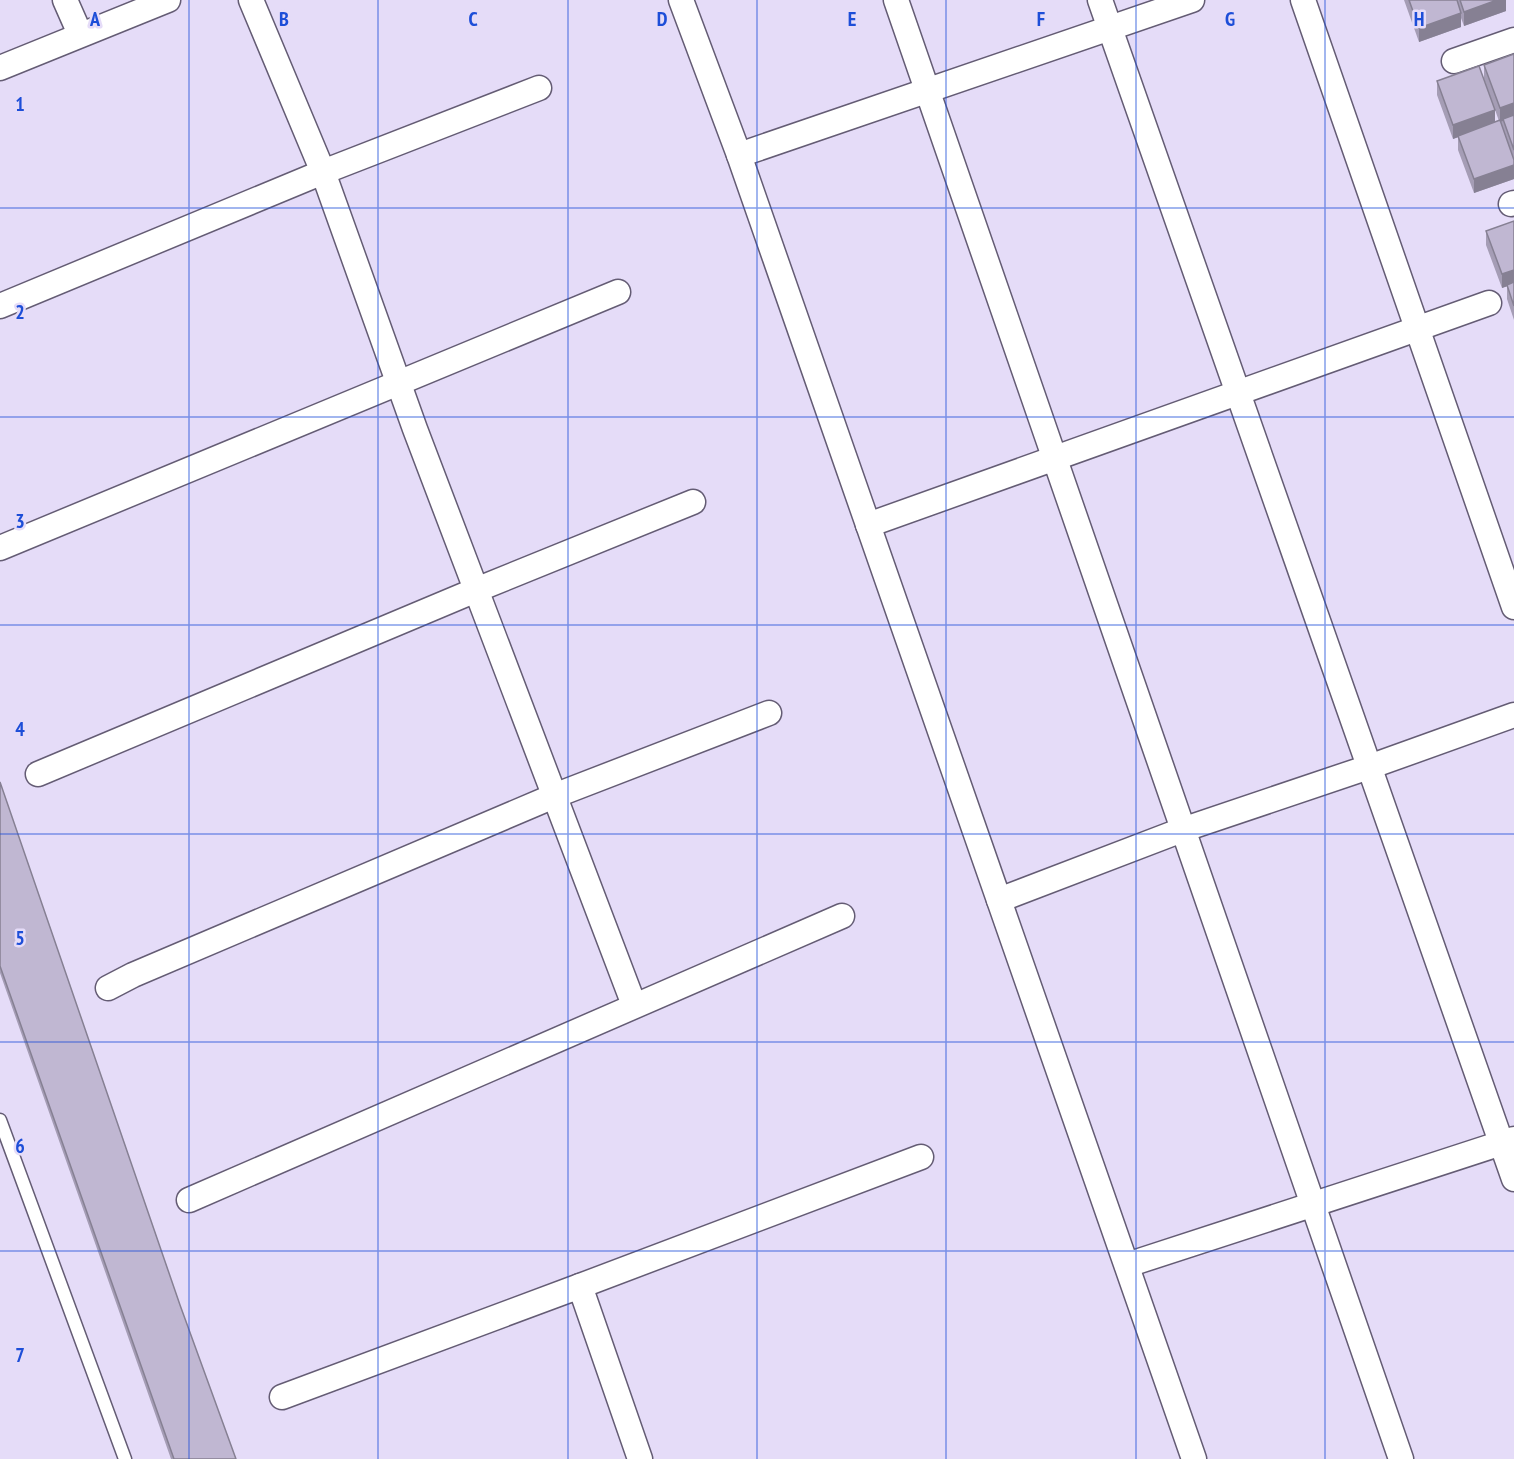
<svg xmlns="http://www.w3.org/2000/svg" width="1514" height="1459" font-family="'PT Sans Narrow',sans-serif">
  <rect width="100%" height="100%" fill="#e5dcf8"/>
  <g fill="none" stroke-linecap="round" stroke-linejoin="round">
    <defs>
      <path id="lane" d="M0,1120l125,339"/>
      <g id="street">
        <path d="M65,0l15,34"/>
        <path d="M251,0l72,172 92,257 219,576"/>
        <path d="M681,0l58,155 455,1304"/>
        <path d="M896,0l505,1459"/>
        <path d="M1100,0l414,1179"/>
        <path d="M1303,0l211,607"/>
        <path d="M1454,61l60,-21"/>
        <path d="M0,68l168,-68"/>
        <path d="M739,155l453,-155"/>
        <path d="M1511,204l3,-1"/>
        <path d="M0,306l323,-134 216,-84"/>
        <path d="M868,525l621,-222"/>
        <path d="M0,548l618,-256"/>
        <path d="M38,774l438,-184 217,-88"/>
        <path d="M999,900l183,-70 187,-63 145,-52"/>
        <path d="M108,988l25,-13 421,-179 215,-83"/>
        <path d="M189,1200l653,-284"/>
        <path d="M1127,1265l387,-126"/>
        <path d="M580,1286l341,-129"/>
        <path d="M282,1397l298,-111 60,173"/>
      </g>
    </defs>
    <use href="#lane" stroke="#645c74" stroke-width="15"/>
    <use href="#street" stroke="#645c74" stroke-width="27"/>
    <use href="#lane" stroke="#fff" stroke-width="12"/>
    <use href="#street" stroke="#fff" stroke-width="24"/>
  </g>
  <g fill="#a59db5">
    <path d="M1404,0h102v11l-42,15 -3,-8v9l-42,15z"/>
    <path d="M1514,54v125l-40,14 -16,-43v-13l-5,2 -16,-44v-14l58,41 4,-1 -15,-42v-14z"/>
    <path d="M1514,221v99l-7,-21v-13l-5,2 -16,-43v-14z"/>
    <path d="M0,782l180,523 56,154h-65l-171,-486z"/>
  </g>
  <g fill="#868093">
    <path d="M1497,0h9v11l-42,15v-14z"/>
    <path d="M1461,13v14l-42,15v-14z"/>
    <path d="M1514,103v14l-11,2v2l-3,1v-14z"/>
    <path d="M1495,110v14l-42,15v-14z"/>
    <path d="M1514,165v14l-40,14v-14z"/>
    <path d="M1514,270v14l-12,4v-14z"/>
  </g>
  <g fill="#c0b7d2" stroke="#868093" stroke-width="1.5">
    <path d="M1409,0h48l4,13 -42,15z"/>
    <path d="M1460,0h37l-33,12z"/>
    <path d="M1514,54v49l-14,5 -16,-43z"/>
    <path d="M1479,66l16,44 -42,15 -16,-44z"/>
    <path d="M1514,115v35l-11,-31z"/>
    <path d="M1500,120l14,40v5l-40,14 -16,-43z"/>
    <path d="M1514,221v49l-12,4 -16,-43z"/>
    <path d="M1514,282v24l-7,-21z"/>
    <path d="M0,782l180,523 56,154h-62l-174,-493z"/>
  </g>
  <path fill="none" stroke="#1d4ed8" stroke-width="1.5" stroke-opacity="0.55" d="M189,0v1459M378,0v1459M568,0v1459M757,0v1459M946,0v1459M1136,0v1459M1325,0v1459M0,208h1514M0,417h1514M0,625h1514M0,834h1514M0,1042h1514M0,1251h1514"/>
  <g font-size="20" text-anchor="middle" font-weight="bold" fill="#1d4ed8" stroke="#e5dcf8" stroke-width="5" stroke-linejoin="round" paint-order="stroke">
    <text x="95" y="26">A</text>
    <text x="284" y="26">B</text>
    <text x="473" y="26">C</text>
    <text x="662" y="26">D</text>
    <text x="852" y="26">E</text>
    <text x="1041" y="26">F</text>
    <text x="1230" y="26">G</text>
    <text x="1419" y="26">H</text>
    <text x="20" y="111">1</text>
    <text x="20" y="319">2</text>
    <text x="20" y="528">3</text>
    <text x="20" y="736">4</text>
    <text x="20" y="945">5</text>
    <text x="20" y="1153">6</text>
    <text x="20" y="1362">7</text>
  </g>
</svg>
